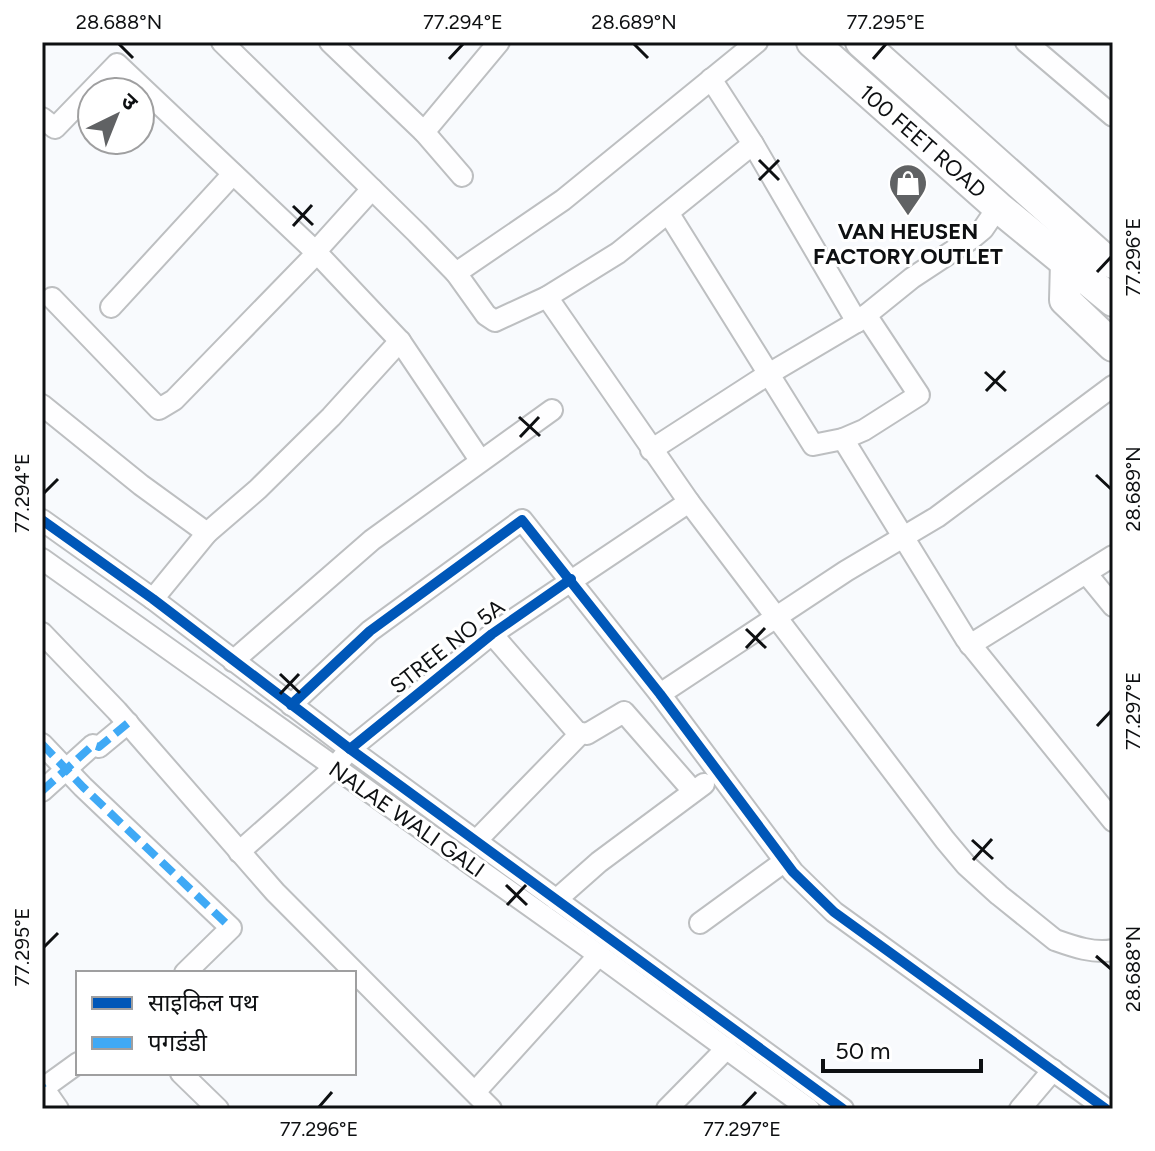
<svg xmlns="http://www.w3.org/2000/svg" width="1155" height="1151" font-family="Figtree,'Noto Sans Devanagari',sans-serif">
  <rect width="100%" height="100%" fill="#f8fafd"/>
  <g fill="none" stroke-linecap="round" stroke-linejoin="round">
    <defs>
      <g id="street">
        <path d="M222,42l195,191 39,40 30,42 9,6 52,-24 71,-44 135,-109"/>
        <path d="M330,42l94,90 38,44"/>
        <path d="M1026,42l87,74"/>
        <path d="M711,79l42,65 104,178"/>
        <path d="M42,118l13,10 62,-64 200,189 83,88 80,119"/>
        <path d="M424,132l75,-90"/>
        <path d="M669,214l144,231 30,-6 123,200 147,182"/>
        <path d="M456,273l107,-73 194,-158"/>
        <path d="M547,297l142,205 256,338 21,25 33,30 56,45c17,6 39,14 58,10"/>
        <path d="M52,298l107,111 15,-9 143,-147v-3l55,-61"/>
        <path d="M111,307l122,-133"/>
        <path d="M42,405l99,80 66,48"/>
        <path d="M843,439l21,-9 55,-35 -53,-80"/>
        <path d="M651,450l116,-75 93,-55 52,-42 59,-39 12,-10 15,-22"/>
        <path d="M42,520l111,79 197,150 493,360"/>
        <path d="M42,559l543,386 224,164"/>
        <path d="M1086,573l27,33"/>
        <path d="M153,599l54,-66 51,-44 73,-72 69,-76"/>
        <path d="M42,633l75,78 158,181 216,217"/>
        <path d="M492,634l85,98 10,2 37,-22 69,79"/>
        <path d="M970,645l143,-89"/>
        <path d="M233,661l139,-121 180,-130"/>
        <path d="M660,694l186,-123 91,-54 176,-131"/>
        <path d="M291,705l79,-74 152,-111 138,174 133,178 41,40 272,197"/>
        <path d="M42,744l41,43 148,141 -46,45"/>
        <path d="M42,791l51,-46 6,2 29,-24"/>
        <path d="M476,841l104,-107"/>
        <path d="M239,852l95,-84 16,-19 142,-115 197,-132"/>
        <path d="M556,900l43,-38 105,-78"/>
        <path d="M700,923l85,-62"/>
        <path d="M181,1073l37,36"/>
        <path d="M42,1086l16,23"/>
        <path d="M42,1089l36,-26"/>
        <path d="M475,1092l124,-137"/>
        <path d="M667,1109l60,-61"/>
        <path d="M1020,1109l33,-39"/>
      </g>
      <g id="secondary">
        <path d="M812,42l186,165 115,94"/>
        <path d="M861,42l243,217 9,4"/>
        <path d="M1066,262l-1,38 48,46"/>
      </g>
    </defs>
    <use href="#street" stroke="#bdbfc1" stroke-width="24"/>
    <use href="#secondary" stroke="#bdbfc1" stroke-width="34"/>
    <use href="#street" stroke="#fefeff" stroke-width="20"/>
    <use href="#secondary" stroke="#fefeff" stroke-width="30"/>
    <g stroke="#3fa9f5" stroke-width="8" stroke-dasharray="16 8" stroke-linecap="butt">
      <path d="M42,744l41,43 148,141"/>
      <path d="M42,791l51,-46 6,2 29,-24"/>
      <path d="M42,1086l1,2"/>
    </g>
    <defs>
      <g id="cycleway">
        <path d="M42,520l111,79 197,150 493,360"/>
        <path d="M291,705l79,-74 152,-111 138,174 133,178 41,40 272,197"/>
        <path d="M350,749l142,-115 79,-55"/>
      </g>
    </defs>
    <use href="#cycleway" stroke="#fff" stroke-width="15"/>
    <use href="#cycleway" stroke="#0057b8" stroke-width="10"/>
  </g>
  <path fill="none" stroke="#0e1012" stroke-width="3" d="M119,44l14,14M634,44l14,14M449,59l14,-15M873,59l13,-15M759,160l20,20M759,180l20,-20M293,206l20,19M293,226l19,-21M1097,272l14,-15M985,372l21,19M986,391l19,-20M519,417l21,19M520,437l19,-20M1096,475l15,14M44,493l14,-14M746,629l20,19M746,648l19,-20M280,674l20,19M280,694l19,-20M1097,726l14,-15M972,840l21,19M973,860l19,-21M506,885l21,20M507,905l19,-20M44,947l14,-14M1096,956l15,13M319,1107l13,-15M742,1107l14,-15"/>
  <defs>
    <symbol id="shop-pin" viewBox="-11 -11 22 30"><path d="M0 17L-7.5 6A9.5 9.5 0 1 1 7.5 6Z" fill="#606264" stroke="#fff"/><path d="M-5-2.5h2.3a2.7 3.5 0 0 1 5.4 0H5L5.5 6h-11ZM-1.5-2.5h3a1.5 2.3 0 0 0-3 0Z" fill="#fff"/></symbol>
  </defs>
  <g fill-rule="evenodd">
    <use href="#shop-pin" x="886" y="161" width="44" height="60"/>
  </g>
  <g text-anchor="middle" stroke-width="6" stroke-linejoin="round" paint-order="stroke">
    <g font-size="22" fill="#0e1012" stroke="#fff">
      <text transform="translate(923 141) rotate(41)" y="8">100 FEET ROAD</text>
      <text transform="translate(447 646) rotate(-38)" y="8">STREE NO 5A</text>
      <text transform="translate(407 819) rotate(35)" y="8">NALAE WALI GALI</text>
    </g>
    <g font-size="22" font-weight="bold" fill="#0e1012" stroke="#fff">
      <text x="908" y="239">VAN HEUSEN<tspan x="908" dy="25">FACTORY OUTLET</tspan></text>
    </g>
  </g>
  <rect width="1155" height="1151" fill="none" stroke="#ffffff" stroke-width="88"/>
  <rect x="76" y="971" width="280" height="104" fill="#ffffff" stroke="#9f9fa0" stroke-width="2"/>
  <rect x="92" y="997" width="40" height="12" fill="#0057b8" stroke="#9f9fa0" stroke-width="2"/>
  <text x="148" y="1011" font-size="24" fill="#0e1012">साइकिल पथ</text>
  <rect x="92" y="1037" width="40" height="12" fill="#3fa9f5" stroke="#9f9fa0" stroke-width="2"/>
  <text x="148" y="1051" font-size="24" fill="#0e1012">पगडंडी</text>
  <g transform="translate(116 116) rotate(43)"><circle r="38" fill="#ffffff" stroke="#9f9fa0" stroke-width="2"/>
  <path d="M0-6L14 30L0 20L-14 30Z" fill="#606264"/>
  <text y="-12" font-size="22" font-weight="bold" text-anchor="middle" fill="#0e1012">उ</text>
  </g>
  <path d="M823 1059v12h158v-12" fill="none" stroke="#0e1012" stroke-width="4"/>
  <text x="835" y="1059" font-size="24" fill="#0e1012" stroke="#ffffff" stroke-width="6" paint-order="stroke">50 m</text>
  <rect x="44" y="44" width="1067" height="1063" fill="none" stroke="#0e1012" stroke-width="3"/>
  <g font-size="20" text-anchor="middle" fill="#0e1012">
    <text x="119" y="29">28.688°N</text>
    <text x="463" y="29">77.294°E</text>
    <text x="634" y="29">28.689°N</text>
    <text x="886" y="29">77.295°E</text>
    <text transform="translate(1133 257) rotate(-90)" y="7">77.296°E</text>
    <text transform="translate(1133 489) rotate(-90)" y="7">28.689°N</text>
    <text transform="translate(22 493) rotate(-90)" y="7">77.294°E</text>
    <text transform="translate(1133 711) rotate(-90)" y="7">77.297°E</text>
    <text transform="translate(22 947) rotate(-90)" y="7">77.295°E</text>
    <text transform="translate(1133 969) rotate(-90)" y="7">28.688°N</text>
    <text x="319" y="1136">77.296°E</text>
    <text x="742" y="1136">77.297°E</text>
  </g>
</svg>
